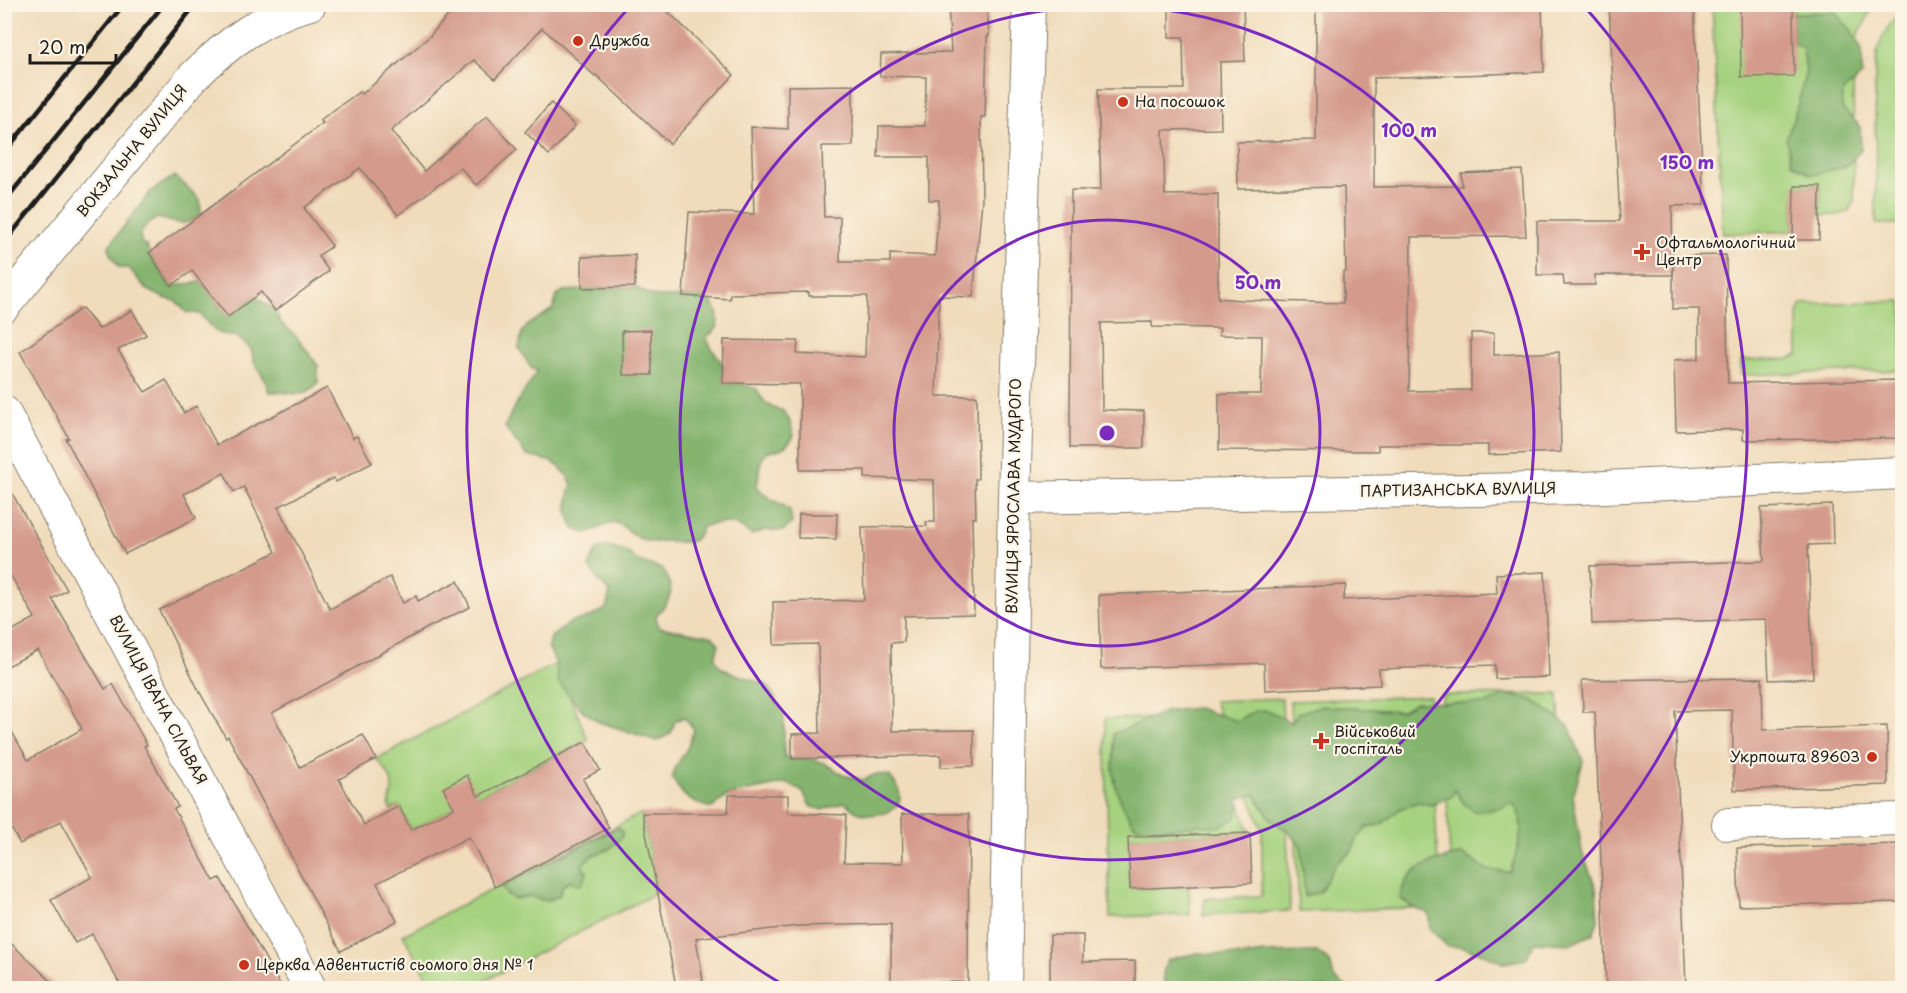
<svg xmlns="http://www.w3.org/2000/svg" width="1907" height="993" font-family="'Playpen Sans',sans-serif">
  <rect width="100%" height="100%" fill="#fcf5e5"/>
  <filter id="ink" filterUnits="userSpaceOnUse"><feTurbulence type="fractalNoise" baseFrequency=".0167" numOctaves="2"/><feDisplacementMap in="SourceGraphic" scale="12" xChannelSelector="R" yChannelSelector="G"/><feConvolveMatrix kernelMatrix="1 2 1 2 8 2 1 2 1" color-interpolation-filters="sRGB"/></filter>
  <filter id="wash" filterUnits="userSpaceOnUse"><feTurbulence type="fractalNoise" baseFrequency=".008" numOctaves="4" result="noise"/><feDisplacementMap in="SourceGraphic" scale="24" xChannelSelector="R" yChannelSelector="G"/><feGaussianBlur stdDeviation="1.35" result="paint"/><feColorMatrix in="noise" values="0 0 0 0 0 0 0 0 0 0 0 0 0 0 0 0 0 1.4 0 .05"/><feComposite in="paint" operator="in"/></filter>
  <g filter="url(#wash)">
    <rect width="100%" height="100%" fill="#f0dcbb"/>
    <g fill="#a6d27f" stroke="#61774e" stroke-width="1.5">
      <path d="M1712,5h162l-17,32 -4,16 1,148 -6,11 -9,3h-19v-29h-25l-2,45 -70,3z"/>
      <path d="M1902,12v212h-26l-1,-153c2,-25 8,-43 27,-59z"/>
      <path d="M1902,301v69l-161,5v-15l48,-1 9,-4v-41l4,-10z"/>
      <path d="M556,664l32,76 -177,90 -12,-24 -8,4 -2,-4c6,-23 4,-30 -13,-47z"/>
      <path d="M1558,694l17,240 -121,7 -12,-246z"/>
      <path d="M1430,696l10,211 -141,5 -9,-211z"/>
      <path d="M1282,698l8,213 -87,4 2,-16 57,-3v-66l-48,-129z"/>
      <path d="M1207,717l43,116 -121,4 1,51 59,-1 1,28 -80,2 -5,-198z"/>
      <path d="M642,813l16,79 -188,96h-37l-30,-53z"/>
    </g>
    <g fill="#84b46e" stroke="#506845" stroke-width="1.5">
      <path d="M1835,12l16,18 11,20v26l-19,15 -1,17 18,18 1,24 -14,16 -36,9 -19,-12 -6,-23 12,-36 8,-33 -3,-23 -10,-6v-29z"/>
      <path d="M175,176l25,23 1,15c-19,15 -24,8 -44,4l-12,9 -5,7 2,10 5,2 2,7 22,33 30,-4 27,35 27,-21 20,15 7,13 12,10 12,15 12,17v17c-18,20 -27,6 -49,9l-5,-14 -10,-16 -3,-13 -15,-13c-19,1 -25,-8 -36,-22l-14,-2 -10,-11 -12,-3 -18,-9 -17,-21h-10l-9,-14 -1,-8 42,-55z"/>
      <path d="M635,287c6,3 12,7 18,9 25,5 71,-13 64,32l-10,9c1,12 13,18 16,30 1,5 0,11 0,16h16l18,6c5,12 12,20 25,21l7,9 5,17c-7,11 -13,15 -27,15l-6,10 -4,25c8,12 20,15 33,24l2,13 -9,8 -18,-1 -14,5c-18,-16 -26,-12 -48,-9 -10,23 -18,15 -38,15 -6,0 -13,2 -19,0 -12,-3 -20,-15 -32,-19l-28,11 -12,-4c-8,-18 -8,-26 -2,-45 -11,-22 -22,-24 -45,-28l-22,-29c7,-21 22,-37 32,-56l-6,-3 -12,-20 3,-16 6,-7 25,-16 4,-13 6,-5z"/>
      <path d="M606,547l20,4 10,9 27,9c12,21 10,30 -7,46l2,12 54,9 7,8 -4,14 5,9 10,5 38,13 16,31v40l8,3h19l13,4 19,12 20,5 13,-6 14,2c2,4 6,8 8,12 10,24 -21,30 -38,25 -7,-2 -10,-6 -15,-11l-23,8 -12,-4 -7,-14 -16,-9 -58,12 -17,13c-23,-6 -27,-9 -40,-30l3,-10 13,-21 6,-18 -10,-12 -9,4 -4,12 -14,8 -58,-19 -16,-11 -25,-29 -2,-18 -8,-18 2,-8 21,-16 19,-5 16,-8 4,-17 -10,-10 -11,-15 7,-17z"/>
      <path d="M1505,694l28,6 36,26 14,35 -10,35 9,56 14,36 2,33 -5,13 -22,10 -37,-2 -8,17 -23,4 -21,-10 -21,-6 -14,-1 -17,-17 -2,-16 -16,-6 -12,-9c6,-33 34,-37 62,-44l25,16 23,2c7,-20 20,-54 1,-70l-10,6 -25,4 -12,-8 -9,-14 -2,6 -22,9 -13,-3 -18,7 -19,16 -14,2 -9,11 -7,14 -16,13 -15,27 -15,5 -4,-51 -14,-16 -15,-9 -18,-27 -16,5 2,7 -5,13 -17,8 -19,-2 -43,5 -21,-4c-13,-18 -21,-36 -22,-58 0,-13 2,-20 0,-34l54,-23 30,-3 40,13c25,-17 29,-13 54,2l7,-10 22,-7 81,5 15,-9 71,2z"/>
      <path d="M618,827l4,5v5l-13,12 -19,8 -8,8 5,8 -5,11 -6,1 -6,-5 -8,7 -2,8c-11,6 -18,7 -29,1l-16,3 -8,-4 -5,-8z"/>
      <path d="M1317,952l13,10 4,16 14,10h-54l-1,-2 -22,-2 -3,4h-103l-2,-14 4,-14 30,-7 48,3 20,-3z"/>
    </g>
    <g id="blocks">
      <g fill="#d49a8b">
        <path d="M458,4h202l74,71 -64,69 -74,-69 -1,1 -53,-48 -47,51 -21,-19 -83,71 33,40 63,-55 30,34 -41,35 -15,-17 -63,47 -38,-47 -56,40 28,38 -14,10 11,15 -54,40 -14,-19 -33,25 -36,-46 -21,15 -22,-33 174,-130 -3,-3 39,-28 3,2 68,-58z"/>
        <path d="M948,4h39l2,32 -2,1 -2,80h-4l1,83 -9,97 -34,-1 -3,100h41l1,83h-3l1,39h-4l2,96 -70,2v26l-13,1 1,88 82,-1v36l-33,1v-12l-149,4v-25l28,-1 -2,-89 -44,1 -1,-43 91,-2 -2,-73 65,-1 -1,-4h9l-1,-42 -69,-2v-8h-65v-86l-77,-1 1,-43 74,1 -1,13 68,3 2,-61h-58v-4l-79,2v5l-47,-3 6,-84 65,2 -3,-87 37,2v-43l65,-1v61h-31l2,71h16v45h50v-8l45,2 4,-56h-10v-43h-51l1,-31h46l1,-49 -46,-1 1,-22 70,-2z"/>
        <path d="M1181,4h62l2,57 -25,1 1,67 -58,1 2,65 53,-1v104l23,2 102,3v-31h3l-2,-85 -106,2 -1,-47 79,-2v-136h226l2,68 -170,6v109l88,-1 -1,-13 61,-3 4,66 -115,1 -2,154 62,-1v-57h23v22l65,-3 2,100 -73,3v-10h-110v6l-159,-1v-56h42l1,-58 -43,-1 1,-7 -68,-1v-5l-51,1 1,87 42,1v37h-74l1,-258h30l-3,-101h86l-1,-52h-14v-30h12z"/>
        <path d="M1609,4h85l10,201 -32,1 1,69h-78v10h-31l-1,-10h-26v-54h83z"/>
        <path d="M1740,4h53l1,72 -53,1z"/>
        <path d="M551,103l24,23 -26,29 -24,-23z"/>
        <path d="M1794,186h26l-1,54h-26z"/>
        <path d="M635,255v32l-53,1v-31z"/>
        <path d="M1726,255l2,128 174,-3v58l-159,2v-11l-67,2 -2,-71 25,-1v-50h-26v-53z"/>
        <path d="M82,308l17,21 33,-19 14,25 -28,15 27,42 21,-12 18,33 12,-7 21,39 110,-57 26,50 4,-2 15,27 -36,19 -2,-4 -56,29 52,102 60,-32 13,26 13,-7 2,5 40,-20 12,26 -39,19 -159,87 28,54 63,-32 13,24 -37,20 25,46 35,-19 12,24 43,-22 -11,-20 24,-13 11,21 107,-54 15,28 -17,9 26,49 -114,59 -26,-50 -92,46 20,38 -56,30 -113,-215 -2,2 -27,-47 -40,-81 117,-58 -32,-65 -10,5 -10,-19 -40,21 12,24 -71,36 -59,-115 3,-1 -49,-86z"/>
        <path d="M651,330l1,45h-29l-1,-44z"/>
        <path d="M4,479l63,111 -15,9 53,90 8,-5 34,61 -3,1 34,61 -4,2 40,72 6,-3 62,110h-160l-30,-54 -17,9 -24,-43 41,-23 -31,-56 -41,23 -15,-27 -1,-99 24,42 54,-31 -44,-79 -34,18v-33l31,-17 -31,-54z"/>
        <path d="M1832,505l1,39 -25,1 5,133 -44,2 -3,-61 -174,5 -2,-58 174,-5 -3,-53z"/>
        <path d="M799,514h38l-1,25 -38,-1z"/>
        <path d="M1545,572l4,105 -54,2v-14l-116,4 1,16 -115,5 -1,-27 -163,6 -2,-74 247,-10 -3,15 154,-7 -1,-19z"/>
        <path d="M1762,678l1,52 124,-4 1,59 -154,5 -2,-80 -57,1 11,277h-80l-11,-276h-12l-1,-32z"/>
        <path d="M729,795h59v18l58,2 -2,47 59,1 -1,-49h67l-1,168h-77v-58l-93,2 -102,12 7,43 -27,5 -34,-173h86z"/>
        <path d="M1250,833l2,50 -122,6 -2,-52z"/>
        <path d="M1902,844v58l-163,4 -2,-58z"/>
        <path d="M1050,935h33v27l52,-1v27h-85z"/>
        <path d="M4,937l28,26 26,25h-54z"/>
      </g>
    </g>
  </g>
  <g filter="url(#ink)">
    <use href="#blocks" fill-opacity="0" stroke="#867c6c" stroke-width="1.5"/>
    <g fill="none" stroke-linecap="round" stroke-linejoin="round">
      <defs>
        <g id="minor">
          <path d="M4,306l189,-229c35,-34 70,-61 117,-73"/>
          <path d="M4,412l306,576"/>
          <path d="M1014,498l569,-10 319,-15"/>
          <path d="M1728,824l174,-5"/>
          <path d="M1005,988l9,-490 15,-494"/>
        </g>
      </defs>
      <use href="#minor" stroke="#867c6c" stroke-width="34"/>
      <use href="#minor" stroke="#fff" stroke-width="32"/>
      <g stroke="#1c1c1c" stroke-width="4.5">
        <path d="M4,153l120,-149"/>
        <path d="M4,202l160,-198"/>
        <path d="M4,243l192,-239"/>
      </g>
    </g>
  </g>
  <g fill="none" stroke="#7b2cbf" stroke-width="3">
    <circle cx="1107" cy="433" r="213"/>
    <circle cx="1107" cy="433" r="427"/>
    <path d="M787 987A640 640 0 0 1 631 5M1583 5A640 640 0 0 1 1427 987"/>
  </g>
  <g fill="#c8321e" stroke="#fcf5e5" stroke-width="2">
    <circle cx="578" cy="41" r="6"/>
    <circle cx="1123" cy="102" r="6"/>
    <path d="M1639 243h6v6h6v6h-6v6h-6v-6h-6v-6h6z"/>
    <path d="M1318 732h6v6h6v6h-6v6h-6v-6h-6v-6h6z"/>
    <circle cx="1872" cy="757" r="6"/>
    <circle cx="244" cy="965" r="6"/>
  </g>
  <g text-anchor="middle" stroke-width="4.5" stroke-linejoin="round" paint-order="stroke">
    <g font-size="15" fill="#1c1c1c" stroke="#fcf5e5" text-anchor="start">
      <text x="590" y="46">Дружба</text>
      <text x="1135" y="107">На посошок</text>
      <text x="1656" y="248">Офтальмологічний<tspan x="1656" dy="17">Центр</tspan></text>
      <text x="1334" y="737">Військовий<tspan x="1334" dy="17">госпіталь</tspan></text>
      <text x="1860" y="762" text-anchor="end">Укрпошта 89603</text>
      <text x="256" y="970">Церква Адвентистів сьомого дня № 1</text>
    </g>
    <g font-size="15" fill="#1c1c1c" stroke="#fcf5e5">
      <text transform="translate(132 151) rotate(-51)" y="5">ВОКЗАЛЬНА ВУЛИЦЯ</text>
      <text transform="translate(1458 490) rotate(-1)" y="5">ПАРТИЗАНСЬКА ВУЛИЦЯ</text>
      <text transform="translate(1014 496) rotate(-89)" y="5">ВУЛИЦЯ ЯРОСЛАВА МУДРОГО</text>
      <text transform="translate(158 700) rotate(62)" y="5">ВУЛИЦЯ ІВАНА СІЛЬВАЯ</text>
    </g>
  </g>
  <circle cx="1107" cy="433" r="9" fill="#7b2cbf" stroke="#fcf5e5" stroke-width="3"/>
  <g font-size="18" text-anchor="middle" font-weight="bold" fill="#7b2cbf" stroke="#fcf5e5" stroke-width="4.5" stroke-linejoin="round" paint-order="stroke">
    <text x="1409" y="137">100 m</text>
    <text x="1687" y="169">150 m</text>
    <text x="1258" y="289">50 m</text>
  </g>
  <rect width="1907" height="993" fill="none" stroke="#fcf5e5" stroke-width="24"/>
  <path d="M30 54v9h86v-9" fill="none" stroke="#1c1c1c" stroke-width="3"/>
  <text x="39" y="54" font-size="18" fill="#1c1c1c" stroke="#fcf5e5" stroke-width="4.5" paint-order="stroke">20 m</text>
</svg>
